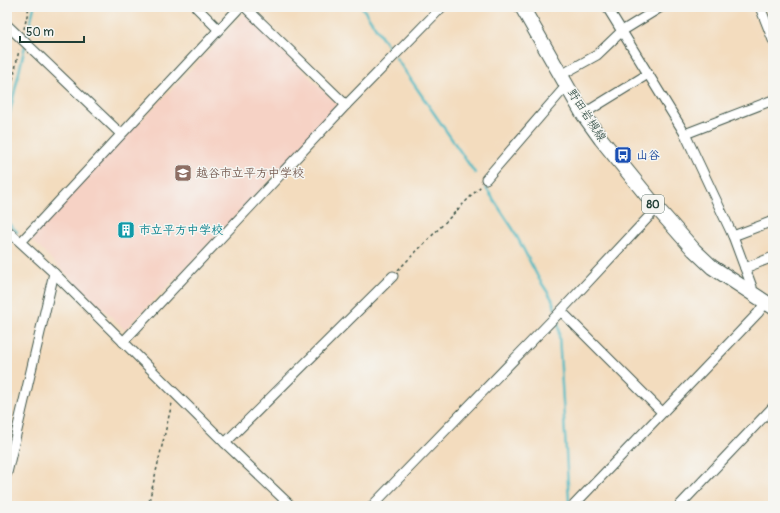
<svg xmlns="http://www.w3.org/2000/svg" width="780" height="513" font-family="Pangolin,'Klee One',sans-serif">
  <rect width="100%" height="100%" fill="#f6f6f2"/>
  <filter id="ink" filterUnits="userSpaceOnUse"><feTurbulence type="fractalNoise" baseFrequency=".025" numOctaves="2"/><feDisplacementMap in="SourceGraphic" scale="8" xChannelSelector="R" yChannelSelector="G"/><feConvolveMatrix kernelMatrix="1 2 1 2 8 2 1 2 1" color-interpolation-filters="sRGB"/></filter>
  <filter id="wash" filterUnits="userSpaceOnUse"><feTurbulence type="fractalNoise" baseFrequency=".012" numOctaves="4" result="noise"/><feDisplacementMap in="SourceGraphic" scale="16" xChannelSelector="R" yChannelSelector="G"/><feGaussianBlur stdDeviation="0.9" result="paint"/><feColorMatrix in="noise" values="0 0 0 0 0 0 0 0 0 0 0 0 0 0 0 0 0 1.4 0 .05"/><feComposite in="paint" operator="in"/></filter>
  <g filter="url(#wash)">
    <rect width="100%" height="100%" fill="#f3dcbe"/>
    <path fill="#f6d2c5" d="M245,14l93,91v4l-213,221 -97,-93z"/>
    <g fill="none" stroke-linecap="round" stroke-linejoin="round">
      <g stroke="#49b7c1" stroke-width="2.5">
        <path d="M362,7l31,47"/>
        <path d="M26,41l8,-34"/>
        <path d="M396,58l79,115"/>
        <path d="M7,125l18,-79"/>
        <path d="M486,188l27,41 26,50 13,20 3,10"/>
        <path d="M7,222l10,10"/>
        <path d="M558,319l11,182"/>
      </g>
    </g>
  </g>
  <g filter="url(#ink)">
    <g fill="none" stroke-linecap="round" stroke-linejoin="round">
      <defs>
        <g id="minor">
          <path d="M196,7l22,22"/>
          <path d="M245,7l101,98"/>
          <path d="M607,7l78,127 48,102 19,51 -1,6"/>
          <path d="M760,7l13,33"/>
          <path d="M7,25l114,109"/>
          <path d="M561,75l36,-20 25,-24 39,-24"/>
          <path d="M583,114l65,-40"/>
          <path d="M685,134l88,-34"/>
          <path d="M486,179l81,-94"/>
          <path d="M7,230l47,43 171,170 66,63"/>
          <path d="M733,236l40,-15"/>
          <path d="M21,242l219,-235"/>
          <path d="M745,268l28,-11"/>
          <path d="M561,311l101,101"/>
          <path d="M123,342l223,-237 96,-98"/>
          <path d="M225,443l168,-167"/>
          <path d="M7,473l47,-200"/>
          <path d="M372,506l187,-193 98,-105"/>
          <path d="M573,506l185,-193 8,-11"/>
          <path d="M679,506l94,-99"/>
        </g>
        <path id="primary" d="M522,7l61,107 18,25 56,69 37,42 18,17 61,40"/>
      </defs>
      <use href="#minor" stroke="#3f5549" stroke-width="11"/>
      <use href="#primary" stroke="#3f5549" stroke-width="16"/>
      <g stroke="#3f5549" stroke-width="1.5" stroke-dasharray="3 3" stroke-linecap="butt">
        <path d="M24,29l5,-22"/>
        <path d="M7,109l12,-59"/>
        <path d="M398,270l83,-84"/>
        <path d="M148,506l24,-103"/>
      </g>
      <use href="#minor" stroke="#fff" stroke-width="9"/>
      <use href="#primary" stroke="#fff" stroke-width="14"/>
    </g>
  </g>
  <defs>
    <symbol id="bus-square" viewBox="-11 -11 22 22"><rect x="-9" y="-9" width="18" height="18" rx="4" fill="#1a4fb4" stroke="#f6f6f2"/><path d="M-5-6H5V4H4V6H2V4H-2V6H-4V4H-5ZM-3.5-4V0h7V-4ZM-3.5 1.2v1.5H-2V1.2ZM2 1.2v1.5H3.5V1.2Z" fill="#fff"/></symbol>
    <symbol id="school-square" viewBox="-11 -11 22 22"><rect x="-9" y="-9" width="18" height="18" rx="4" fill="#8d6e63" stroke="#f6f6f2"/><path d="M0-5L7-2L0 1L-7-2ZM-4 1L0 2.5L4 1V4Q0 6-4 4Z" fill="#fff"/></symbol>
    <symbol id="building-square" viewBox="-11 -11 22 22"><rect x="-9" y="-9" width="18" height="18" rx="4" fill="#0f9aa8" stroke="#f6f6f2"/><path d="M-4-6H4V6H1V3H-1V6H-4ZM-2.5-4.3h1.7v1.8h-1.7ZM.8-4.3h1.7v1.8H.8ZM-2.5-1h1.7V.8h-1.7ZM.8-1h1.7V.8H.8Z" fill="#fff"/></symbol>
  </defs>
  <g fill-rule="evenodd">
    <use href="#bus-square" x="613" y="145" width="20" height="20"/>
    <use href="#school-square" x="173" y="163" width="20" height="20"/>
    <use href="#building-square" x="116" y="220" width="20" height="20"/>
  </g>
  <g text-anchor="middle" stroke-width="3" stroke-linejoin="round" paint-order="stroke">
    <rect fill="#f6f6f2" stroke="#60746d" stroke-width="1" x="642" y="195" width="22" height="18" rx="3"/>
    <g font-size="11" font-weight="bold" fill="#1f3d34">
      <text x="653" y="208">80</text>
    </g>
    <g font-size="12" fill="#1f3d34" stroke="#f6f6f2">
      <text transform="translate(587 115) rotate(57)" y="4">野田岩槻線</text>
    </g>
    <g font-size="12" font-weight="bold" fill="#164399" stroke="#f6f6f2" text-anchor="start">
      <text x="636" y="159">山谷</text>
    </g>
    <g font-size="12" font-weight="bold" fill="#785e54" stroke="#f6f6f2" text-anchor="start">
      <text x="196" y="177">越谷市立平方中学校</text>
    </g>
    <g font-size="12" font-weight="bold" fill="#0d838f" stroke="#f6f6f2" text-anchor="start">
      <text x="139" y="234">市立平方中学校</text>
    </g>
  </g>
  <rect width="780" height="513" fill="none" stroke="#f6f6f2" stroke-width="24"/>
  <path d="M20 36v6h64v-6" fill="none" stroke="#1f3d34" stroke-width="2"/>
  <text x="26" y="36" font-size="12" fill="#1f3d34" stroke="#f6f6f2" stroke-width="3" paint-order="stroke">50 m</text>
</svg>
